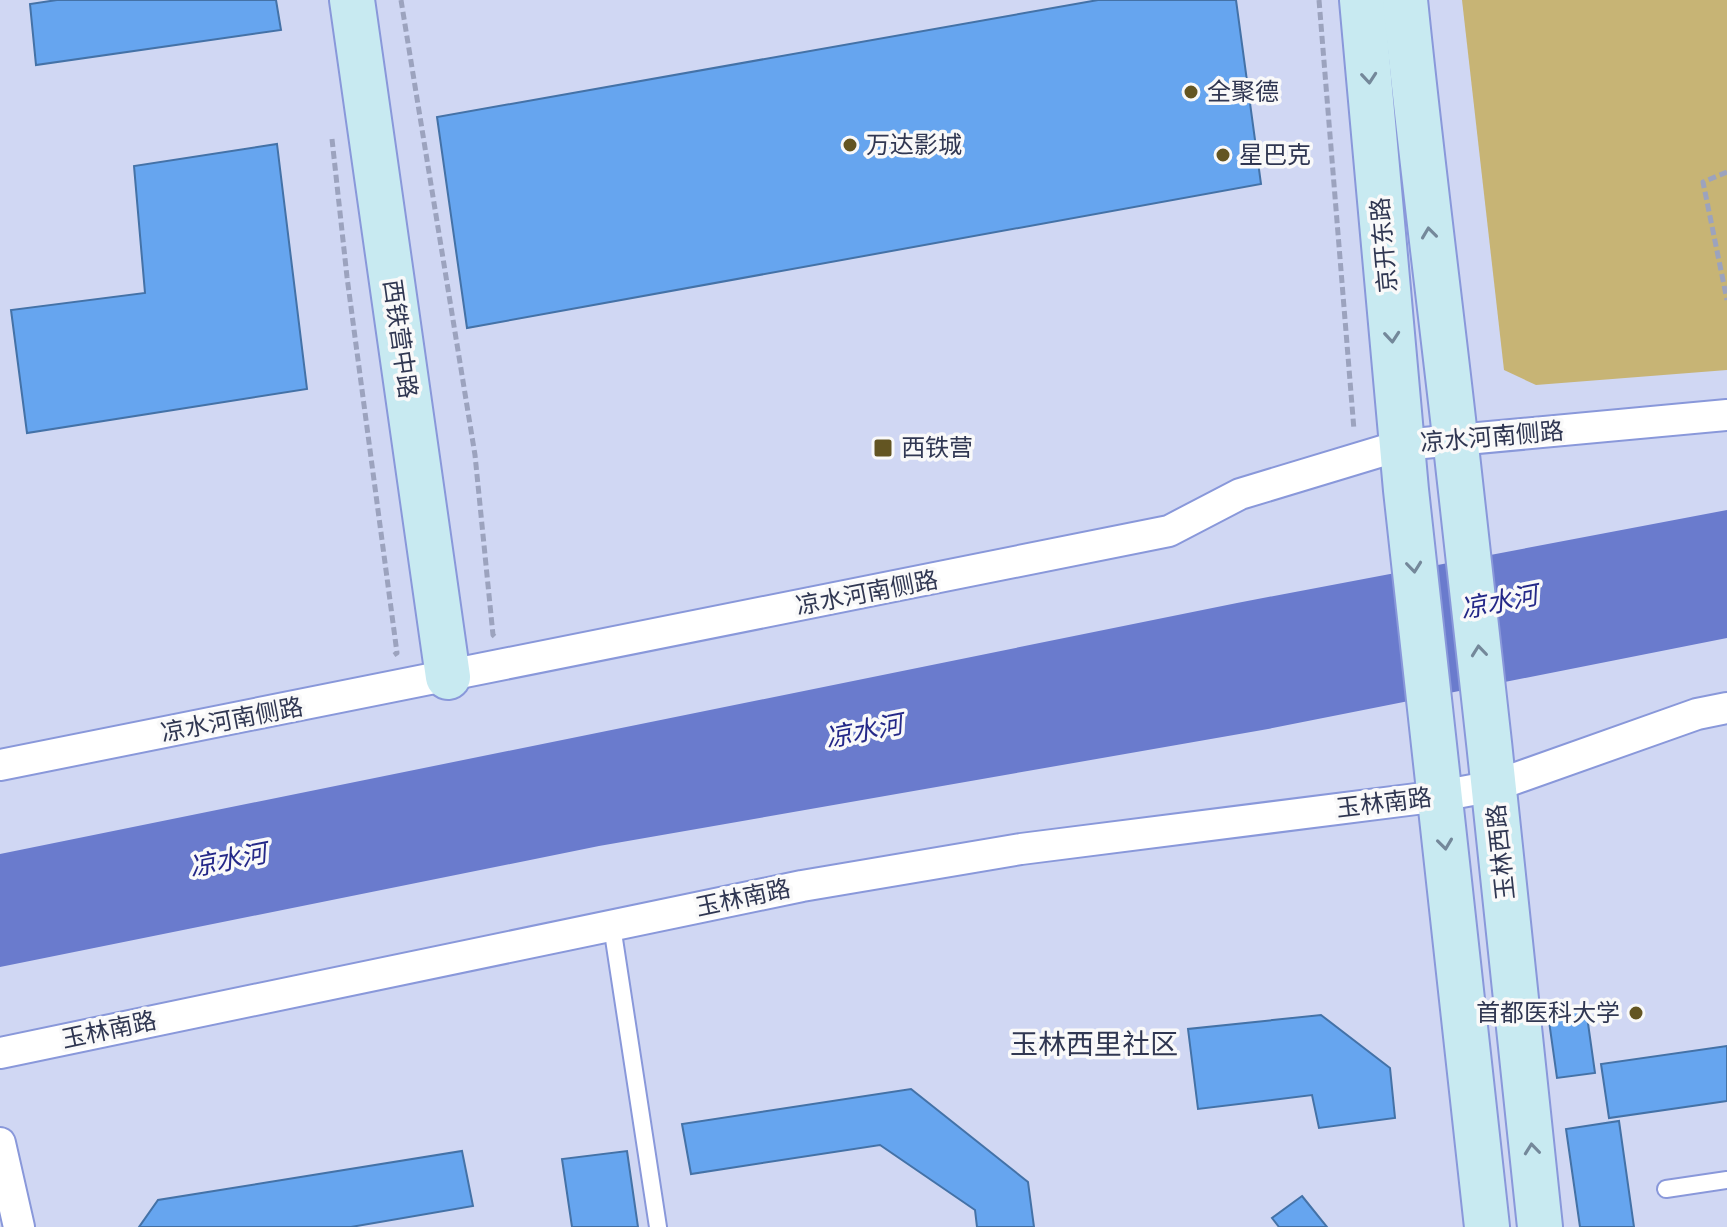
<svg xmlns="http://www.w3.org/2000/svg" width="1727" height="1227" font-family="'Varela Round','Noto Sans SC',sans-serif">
  <rect width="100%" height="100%" fill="#d0d7f3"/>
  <path fill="#c7b475" d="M1462,0h265v370l-191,15 -32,-15z"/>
  <path fill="#6a7bcd" d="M1727,510v128l-459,91 -669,117 -599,121v-113l1237,-251z"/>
  <g fill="#66a5ef" stroke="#4472a7" stroke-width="2">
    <path d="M57,0h219l5,30 -245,35 -6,-61z"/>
    <path d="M1098,0h138l25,184 -794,144 -30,-211z"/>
    <path d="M277,144l30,245 -280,44 -16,-123 134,-17 -11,-127z"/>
    <path d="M1586,1009l9,64 -38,5 -9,-64z"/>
    <path d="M1321,1015l69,53 5,50 -76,10 -7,-33 -114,14 -10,-80z"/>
    <path d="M1727,1046v55l-118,17 -8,-54z"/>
    <path d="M911,1089l117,93 6,45h-57l-2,-17 -95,-65 -189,29 -9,-50z"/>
    <path d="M1619,1121l15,106h-54l-14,-98z"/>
    <path d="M462,1151l11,55 -122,21h-212l19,-27z"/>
    <path d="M627,1151l11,76h-66l-10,-68z"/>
    <path d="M1302,1196l25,31h-48l-7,-9z"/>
  </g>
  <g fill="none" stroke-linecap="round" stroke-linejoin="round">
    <defs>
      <g id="lane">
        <path d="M612,926l46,301"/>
        <path d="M1666,1189l61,-9"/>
      </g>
      <g id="street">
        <path d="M0,765l1169,-234 71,-37 162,-49 325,-30"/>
        <path d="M0,1053l802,-167 219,-37 419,-53 54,-10 203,-72 30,-6"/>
        <path d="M0,1143l19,84"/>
      </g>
      <g id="secondary">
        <path d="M352,0l96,677"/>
        <path d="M1362,0l44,490 81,737"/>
        <path d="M1405,0c14,140 32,279 48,419 31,269 59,539 87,808"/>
      </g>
    </defs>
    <use href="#lane" stroke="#8998da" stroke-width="20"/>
    <use href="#street" stroke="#8998da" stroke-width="34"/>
    <use href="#secondary" stroke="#8998da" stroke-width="48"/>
    <g stroke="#9ca3be" stroke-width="5" stroke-dasharray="8 4" stroke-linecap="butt">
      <path d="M401,0l74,455 18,180 3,3"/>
      <path d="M1319,0l35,430"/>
      <path d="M332,139l15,138 50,376 -3,2"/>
      <path d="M1727,172l-24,10 24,118"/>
    </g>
    <use href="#lane" stroke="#fff" stroke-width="16"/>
    <use href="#street" stroke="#fff" stroke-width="30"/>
    <use href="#secondary" stroke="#c8eaf1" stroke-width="44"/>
  </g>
  <defs><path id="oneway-chevron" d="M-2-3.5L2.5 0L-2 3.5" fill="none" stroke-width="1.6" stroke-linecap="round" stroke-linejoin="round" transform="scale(2)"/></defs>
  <g stroke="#74889a">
    <use href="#oneway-chevron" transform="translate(1369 78) rotate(85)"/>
    <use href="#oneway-chevron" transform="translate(1429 233) rotate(-97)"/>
    <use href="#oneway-chevron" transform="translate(1392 337) rotate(85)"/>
    <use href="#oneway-chevron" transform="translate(1414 567) rotate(84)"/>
    <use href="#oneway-chevron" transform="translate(1479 651) rotate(-96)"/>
    <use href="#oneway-chevron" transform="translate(1445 844) rotate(83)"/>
    <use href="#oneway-chevron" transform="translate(1532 1149) rotate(-96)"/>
  </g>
  <g fill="#635522" stroke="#f9f9f9" stroke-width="3">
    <circle cx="1191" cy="92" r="8"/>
    <circle cx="850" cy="145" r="8"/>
    <circle cx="1223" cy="155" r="8"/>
    <rect x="873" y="438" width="20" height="20" rx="4"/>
    <circle cx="1636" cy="1013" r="8"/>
  </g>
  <g text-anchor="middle" stroke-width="7" stroke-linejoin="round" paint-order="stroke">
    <g font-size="24" fill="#303752" stroke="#f9f9f9" text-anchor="start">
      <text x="1207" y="100">全聚德</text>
      <text x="866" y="153">万达影城</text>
      <text x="1239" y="163">星巴克</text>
      <text x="901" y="456">西铁营</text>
      <text x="1620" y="1021" text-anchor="end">首都医科大学</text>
    </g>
    <g font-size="24" fill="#303752" stroke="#f9f9f9">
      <text transform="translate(1384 245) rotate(-95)" y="8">京开东路</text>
      <text transform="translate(400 339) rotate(82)" y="8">西铁营中路</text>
      <text transform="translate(1492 437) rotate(-5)" y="8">凉水河南侧路</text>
      <text transform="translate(867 593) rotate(-11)" y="8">凉水河南侧路</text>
      <text transform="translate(232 720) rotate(-11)" y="8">凉水河南侧路</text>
      <text transform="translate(1384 803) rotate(-7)" y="8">玉林南路</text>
      <text transform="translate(1501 852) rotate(-96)" y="8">玉林西路</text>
      <text transform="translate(743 898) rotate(-12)" y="8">玉林南路</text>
      <text transform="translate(109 1030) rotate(-12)" y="8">玉林南路</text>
    </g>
    <g font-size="26" font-style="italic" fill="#242888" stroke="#f9f9f9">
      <text transform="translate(1499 602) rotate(-11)" y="9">凉水河</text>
      <text transform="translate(864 731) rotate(-11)" y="9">凉水河</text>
      <text transform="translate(228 860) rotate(-11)" y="9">凉水河</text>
    </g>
    <g font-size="28" fill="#303752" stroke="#f9f9f9">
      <text x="1094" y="1054">玉林西里社区</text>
    </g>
  </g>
</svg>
